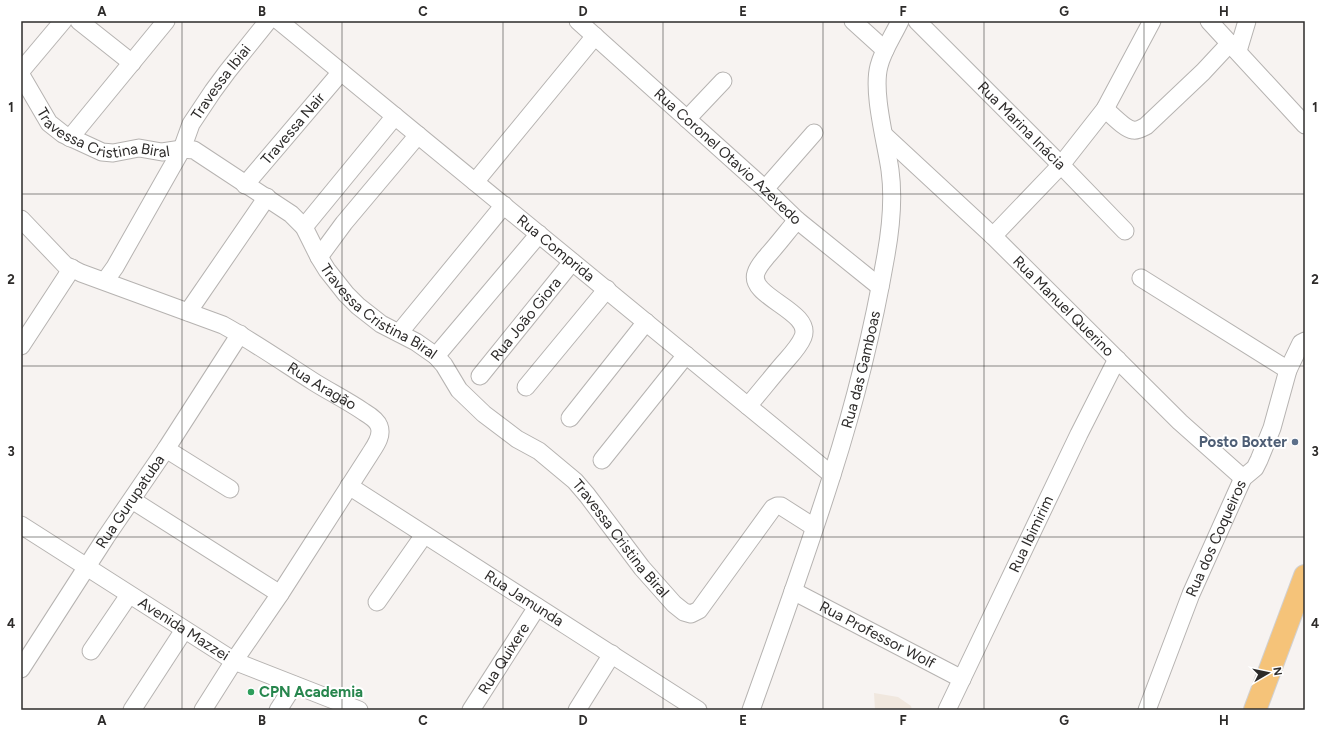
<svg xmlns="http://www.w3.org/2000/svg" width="1326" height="731" font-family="Figtree,sans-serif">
  <rect width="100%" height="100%" fill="#f7f3f1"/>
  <path fill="#f0e7de" d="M874,693l24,4 13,9 1,4h-37z"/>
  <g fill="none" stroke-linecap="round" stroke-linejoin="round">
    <defs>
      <g id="minor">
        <path d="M79,21l53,42"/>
        <path id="s1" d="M279,21l553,454"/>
        <path id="s2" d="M578,21l187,168 32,31 83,67"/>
        <path d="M853,21l32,29"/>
        <path id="s3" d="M917,21l144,144 64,66"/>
        <path d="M1209,21l96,104"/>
        <path d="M1238,51l9,-30"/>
        <path d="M21,71l42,-50"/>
        <path id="s4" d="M21,75l28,48 14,11 39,18 11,1 26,-5 23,4 20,-3 12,1 97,64 13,13 15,30 8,13 19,24 12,12 23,18 35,18 20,14 8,9 15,25 25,24 33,25 22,12 36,30 12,14 55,73 32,36 10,8 7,2 8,-4 74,-102 4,-2h4l33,21"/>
        <path d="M1105,109c7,6 20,20 28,21 5,1 9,-2 13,-4l57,-54 27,-29"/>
        <path d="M687,119l36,-38"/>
        <path id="s5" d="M884,135l109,101 187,186 63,56"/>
        <path d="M70,138l96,-117"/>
        <path d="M475,182l120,-146"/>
        <path id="s6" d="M245,185l96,-113"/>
        <path d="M765,189l49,-56"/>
        <path id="s7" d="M21,219l44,46 16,8 142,52c31,17 61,38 91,57 16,10 34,19 50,30 5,3 13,8 15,14 4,10 -4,20 -9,28l-90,140 -46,67 -31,49"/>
        <path d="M304,227l91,-111"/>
        <path d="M993,236l68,-71 44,-56 47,-88"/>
        <path d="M319,257l25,-34 74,-88"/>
        <path d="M1141,278l147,92"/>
        <path id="s8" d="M105,281l10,-14 67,-118 9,-25 22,-33 14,-19 41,-51"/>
        <path d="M188,312l79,-115"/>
        <path d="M399,333l105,-128"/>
        <path d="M21,346l51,-78"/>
        <path d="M436,356l103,-122"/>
        <path id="s9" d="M480,376l92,-114"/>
        <path d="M526,387l81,-98"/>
        <path d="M748,406c12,-14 23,-28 35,-42 7,-8 16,-17 20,-27 10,-26 -55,-40 -47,-64 2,-7 8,-13 12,-18 10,-11 19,-23 29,-35"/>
        <path d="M570,418l76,-96"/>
        <path d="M166,449l64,40"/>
        <path d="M602,460l84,-105"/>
        <path id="s10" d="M349,486l349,224"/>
        <path d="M132,500l148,94"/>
        <path id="s11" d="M21,525l213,136 125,49"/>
        <path id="s12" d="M793,591l169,88"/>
        <path d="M377,602l47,-67"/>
        <path d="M91,651l38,-56"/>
        <path id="s13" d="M21,669l85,-132 60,-88 74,-115"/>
        <path d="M132,710l52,-80"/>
        <path d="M278,710l16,-25"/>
        <path id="s14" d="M471,710l66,-103"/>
        <path d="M577,710l35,-56"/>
        <path id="s15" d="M751,710c28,-78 56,-156 81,-235 23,-72 41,-145 54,-220 5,-28 8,-56 4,-85 -4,-28 -18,-78 -11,-104 4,-16 14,-30 21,-45"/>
        <path id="s16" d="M947,710l132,-276 38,-75"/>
        <path id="s17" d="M1147,710l44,-116 52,-116 12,-10 4,-8 13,-32 16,-58 13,-27 4,-2"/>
      </g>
      <path id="major" d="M1255,710l50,-134"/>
    </defs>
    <use href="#minor" stroke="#b6b3b1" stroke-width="19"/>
    <use href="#major" stroke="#d1d0d0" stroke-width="24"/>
    <use href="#minor" stroke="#fff" stroke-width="17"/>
    <use href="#major" stroke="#f5c379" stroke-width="22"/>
  </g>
  <path fill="none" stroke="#2d2b2a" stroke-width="1" stroke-opacity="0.55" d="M182,21v689M342,21v689M503,21v689M663,21v689M823,21v689M984,21v689M1144,21v689M21,194h1284M21,366h1284M21,537h1284"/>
  <circle fill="#5c6f8a" stroke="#fff" stroke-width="1.5" cx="1295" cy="442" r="4"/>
  <circle fill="#2e9e5b" stroke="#fff" stroke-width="1.5" cx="251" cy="692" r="4"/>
  <g text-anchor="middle" stroke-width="4" stroke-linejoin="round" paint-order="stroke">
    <g font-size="15" fill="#2d2b2a" stroke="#fff">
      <text dy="5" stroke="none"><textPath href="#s8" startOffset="231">Travessa Ibiai</textPath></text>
      <text dy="5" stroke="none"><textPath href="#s3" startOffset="148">Rua Marina Inácia</textPath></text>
      <text dy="5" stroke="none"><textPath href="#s4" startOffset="112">Travessa Cristina Biral</textPath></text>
      <text dy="5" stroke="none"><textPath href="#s6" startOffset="74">Travessa Nair</textPath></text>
      <text dy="5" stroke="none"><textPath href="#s2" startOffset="202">Rua Coronel Otavio Azevedo</textPath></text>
      <text dy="5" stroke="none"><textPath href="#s1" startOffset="358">Rua Comprida</textPath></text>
      <text dy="5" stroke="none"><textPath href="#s5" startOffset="248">Rua Manuel Querino</textPath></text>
      <text dy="5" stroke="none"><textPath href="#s4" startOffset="460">Travessa Cristina Biral</textPath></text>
      <text dy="5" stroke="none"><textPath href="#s9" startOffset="73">Rua João Giora</textPath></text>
      <text dy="5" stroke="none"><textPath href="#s15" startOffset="358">Rua das Gamboas</textPath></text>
      <text dy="5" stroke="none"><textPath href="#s7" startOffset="349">Rua Aragão</textPath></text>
      <text dy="5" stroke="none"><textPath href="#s13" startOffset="200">Rua Gurupatuba</textPath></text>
      <text dy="5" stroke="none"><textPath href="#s16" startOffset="195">Rua Ibimirim</textPath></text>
      <text dy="5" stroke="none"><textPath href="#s4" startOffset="796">Travessa Cristina Biral</textPath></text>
      <text dy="5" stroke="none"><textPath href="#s17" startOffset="185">Rua dos Coqueiros</textPath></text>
      <text dy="5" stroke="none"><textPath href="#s10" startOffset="208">Rua Jamunda</textPath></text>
      <text dy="5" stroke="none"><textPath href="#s11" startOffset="193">Avenida Mazzei</textPath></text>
      <text dy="5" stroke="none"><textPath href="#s12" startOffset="95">Rua Professor Wolf</textPath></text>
      <text dy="5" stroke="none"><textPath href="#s14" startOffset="61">Rua Quixere</textPath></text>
    </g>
    <g font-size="15" font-weight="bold" fill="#4e5e75" stroke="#fff" text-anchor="end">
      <text x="1287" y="447">Posto Boxter</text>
    </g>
    <g font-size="15" font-weight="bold" fill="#27864d" stroke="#fff" text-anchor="start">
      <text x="259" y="697">CPN Academia</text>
    </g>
  </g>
  <rect width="1326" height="731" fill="none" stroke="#ffffff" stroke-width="44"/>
  <g transform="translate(1268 673) rotate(81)" stroke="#ffffff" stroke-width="3" paint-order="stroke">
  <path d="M0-3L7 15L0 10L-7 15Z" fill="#2d2b2a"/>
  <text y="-6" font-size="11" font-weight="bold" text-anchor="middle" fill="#2d2b2a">N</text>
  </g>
  <rect x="22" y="22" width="1282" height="687" fill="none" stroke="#2d2b2a" stroke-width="1.5"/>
  <g font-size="13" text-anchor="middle" font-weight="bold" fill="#2d2b2a">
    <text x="102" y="16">A</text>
    <text x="262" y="16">B</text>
    <text x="423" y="16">C</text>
    <text x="583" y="16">D</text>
    <text x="743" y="16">E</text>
    <text x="903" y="16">F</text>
    <text x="1064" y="16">G</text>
    <text x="1224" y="16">H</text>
    <text x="11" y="112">1</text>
    <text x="1315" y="112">1</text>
    <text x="11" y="284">2</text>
    <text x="1315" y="284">2</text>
    <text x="11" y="456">3</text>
    <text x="1315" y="456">3</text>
    <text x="11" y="628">4</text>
    <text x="1315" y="628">4</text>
    <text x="102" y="725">A</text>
    <text x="262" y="725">B</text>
    <text x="423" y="725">C</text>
    <text x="583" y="725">D</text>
    <text x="743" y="725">E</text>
    <text x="903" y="725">F</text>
    <text x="1064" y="725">G</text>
    <text x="1224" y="725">H</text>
  </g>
</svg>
